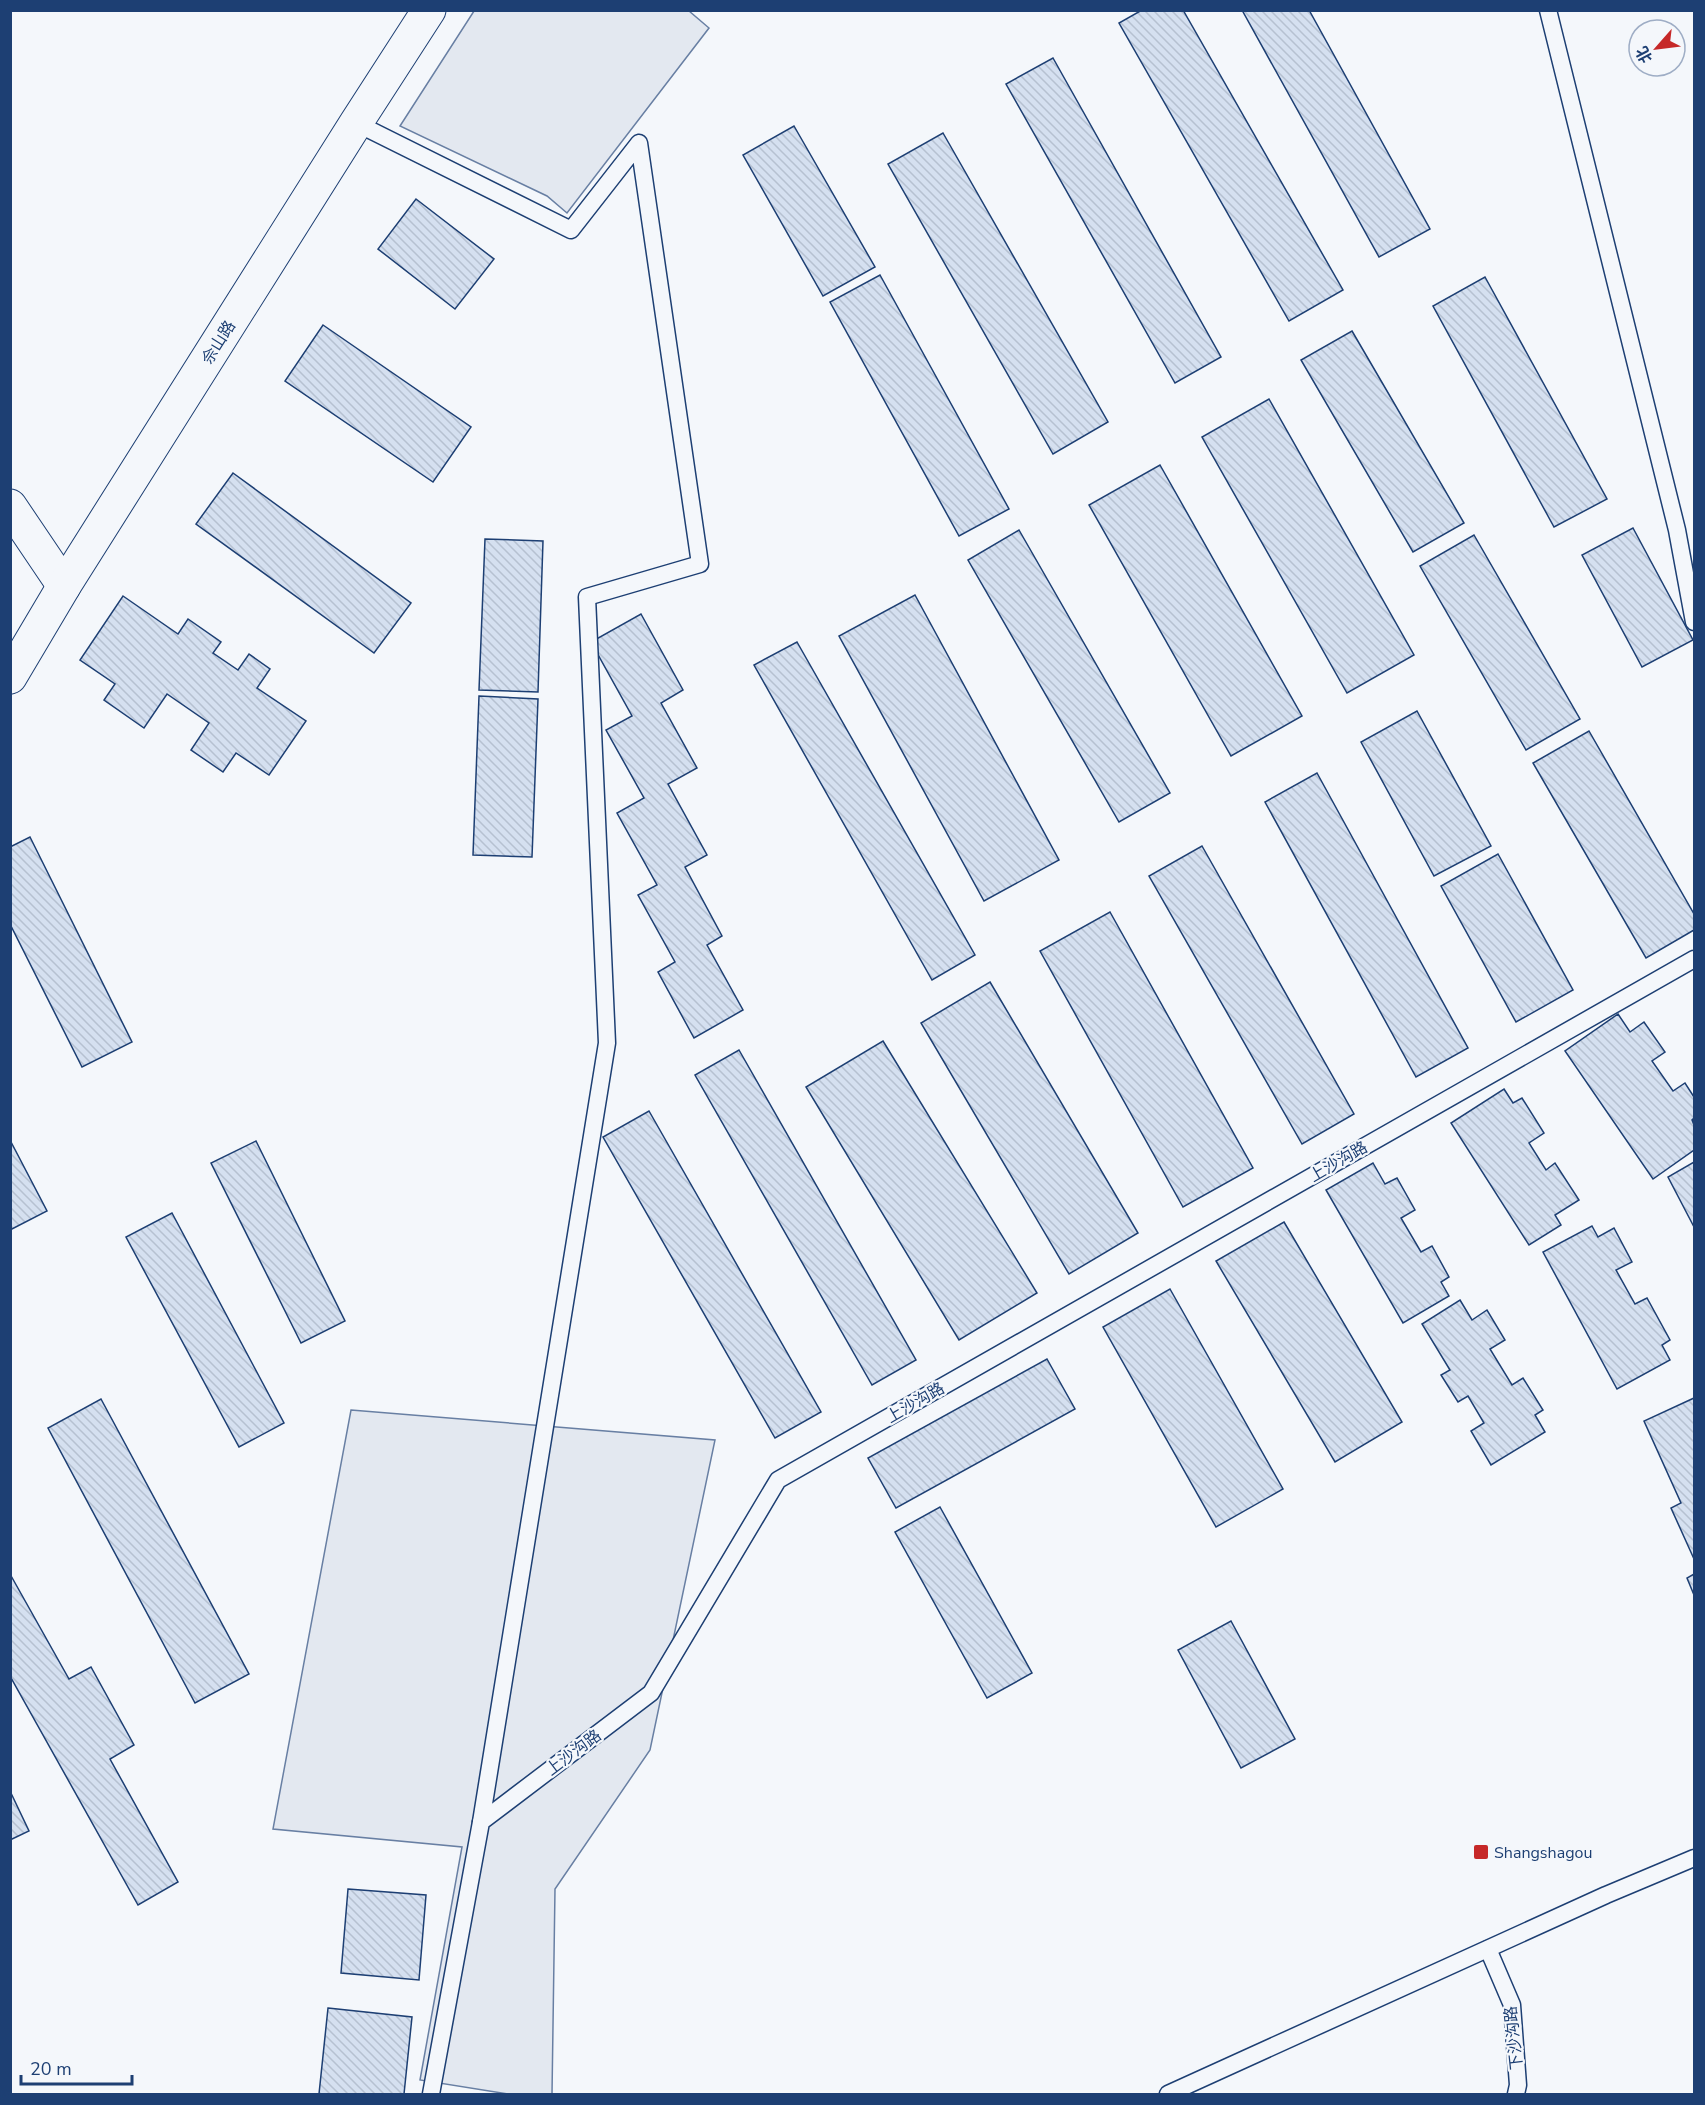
<svg xmlns="http://www.w3.org/2000/svg" width="1705" height="2105" font-family="'Nunito Sans','Noto Sans SC',sans-serif">
  <defs>
    <pattern id="building-back-hatch" width="6" height="6" patternUnits="userSpaceOnUse" patternTransform="scale(1.5)"><rect width="6" height="6" fill="#d5e0f0"/><path d="M-1 5l2 2M0 0l6 6M5-1l2 2" fill="none" stroke="#b6c1d1"/></pattern>
  </defs>
  <rect width="100%" height="100%" fill="#f4f7fb"/>
  <g fill="#e3e8f0" stroke="#687fa3" stroke-width="1.5">
    <path d="M474,11h215l20,17 -142,185 -20,-17 -147,-70z"/>
    <path d="M351,1410l364,30 -65,310 -95,139 -3,205h-44l-88,-14 42,-233 -189,-18z"/>
  </g>
  <g fill="url(#building-back-hatch)" stroke="#1d3f73" stroke-width="1.5">
    <path d="M1142,10h41l160,280 -54,31 -170,-298z"/>
    <path d="M1242,10h67l121,219 -51,28z"/>
    <path d="M1053,58l168,299 -46,26 -169,-299z"/>
    <path d="M794,126l81,141 -52,29 -80,-141z"/>
    <path d="M943,133l165,289 -55,32 -165,-290z"/>
    <path d="M416,199l78,60 -39,50 -77,-60z"/>
    <path d="M880,275l129,234 -50,27 -129,-234z"/>
    <path d="M1485,277l122,222 -53,28 -121,-221z"/>
    <path d="M323,325l148,102 -38,55 -148,-101z"/>
    <path d="M1352,331l112,192 -51,29 -112,-192z"/>
    <path d="M1269,399l145,256 -67,38 -145,-256z"/>
    <path d="M1160,465l142,251 -71,40 -142,-251z"/>
    <path d="M233,473l178,130 -37,50 -178,-129z"/>
    <path d="M1633,528l60,112 -51,27 -60,-112z"/>
    <path d="M1019,530l151,263 -51,29 -151,-262z"/>
    <path d="M1474,535l106,184 -54,31 -106,-184z"/>
    <path d="M485,539l58,2 -5,151 -59,-2z"/>
    <path d="M915,595l144,265 -75,41 -145,-265z"/>
    <path d="M123,596l55,38 10,-15 33,23 -8,11 25,17 11,-16 21,15 -13,19 49,33 -37,54 -33,-22 -13,19 -32,-22 18,-27 -42,-29 -23,34 -40,-28 11,-16 -35,-24z"/>
    <path d="M641,614l42,76 -22,13 36,65 -29,16 39,71 -22,12 37,69 -15,9 36,65 -49,28 -36,-66 17,-10 -37,-67 19,-10 -40,-72 27,-15 -38,-68 26,-14 -41,-74z"/>
    <path d="M797,642l178,313 -43,25 -178,-315z"/>
    <path d="M479,696l59,3 -6,158 -59,-2z"/>
    <path d="M1417,711l74,135 -57,30 -73,-134z"/>
    <path d="M1589,731l105,183v16l-48,28 -113,-195z"/>
    <path d="M1317,773l151,275 -52,29 -151,-275z"/>
    <path d="M30,837l102,205 -50,25 -72,-143v-77z"/>
    <path d="M1202,846l152,268 -52,30 -153,-268z"/>
    <path d="M1498,854l75,136 -57,32 -75,-136z"/>
    <path d="M1110,912l143,256 -70,39 -143,-256z"/>
    <path d="M990,982l148,251 -69,41 -148,-251z"/>
    <path d="M1618,1014l12,18 14,-10 21,30 -13,9 21,30 12,-8 9,14v21l-2,2 2,5v25l-41,29 -88,-128z"/>
    <path d="M883,1041l154,252 -78,47 -153,-253z"/>
    <path d="M739,1050l177,310 -44,25 -177,-310z"/>
    <path d="M1504,1089l9,14 9,-5 22,35 -15,10 17,27 9,-7 24,37 -24,15 6,10 -32,20 -78,-122z"/>
    <path d="M649,1111l172,301 -46,26 -172,-301z"/>
    <path d="M10,1140l37,71 -37,19z"/>
    <path d="M256,1141l89,180 -44,22 -90,-180z"/>
    <path d="M1694,1162v65l-26,-50z"/>
    <path d="M1373,1163l12,21 12,-6 18,32 -14,8 20,34 11,-6 17,31 -8,5 8,14 -46,27 -77,-133z"/>
    <path d="M172,1213l112,210 -45,24 -113,-210z"/>
    <path d="M1284,1222l118,200 -67,40 -119,-201z"/>
    <path d="M1592,1226l6,11 16,-9 18,34 -16,8 19,34 12,-6 23,42 -8,5 8,15 -53,29 -74,-137z"/>
    <path d="M1170,1289l113,200 -67,38 -113,-200z"/>
    <path d="M1460,1300l12,20 15,-10 18,30 -15,9 22,36 11,-7 20,32 -8,5 10,17 -54,33 -20,-34 13,-8 -16,-27 -10,6 -17,-27 9,-5 -28,-46z"/>
    <path d="M1047,1359l28,50 -179,99 -28,-50z"/>
    <path d="M1694,1398v161l-23,-51 10,-5 -37,-82z"/>
    <path d="M101,1399l148,275 -54,29 -147,-275z"/>
    <path d="M940,1507l92,166 -45,25 -92,-166z"/>
    <path d="M10,1574l59,105 22,-12 43,78 -24,14 68,123 -40,23 -128,-229z"/>
    <path d="M1694,1574v21l-7,-17z"/>
    <path d="M1231,1621l64,118 -54,29 -63,-118z"/>
    <path d="M10,1791l19,40 -19,9z"/>
    <path d="M348,1889l78,6 -7,85 -78,-7z"/>
    <path d="M328,2008l84,9 -8,77h-85z"/>
  </g>
  <g fill="none" stroke-linecap="round" stroke-linejoin="round">
    <defs>
      <g id="lane">
        <path d="M1548,10l129,520 17,92"/>
        <path d="M356,123l215,107 68,-87 61,421 -113,33 20,446 -126,779"/>
        <path d="M1488,1949l24,56 6,80 -2,9"/>
        <path d="M431,2094l50,-272 170,-129 127,-213 916,-521"/>
        <path d="M1168,2094l438,-199 88,-37"/>
      </g>
      <g id="street">
        <path d="M10,506l54,80"/>
        <path d="M10,677l54,-91 292,-463 73,-113"/>
      </g>
    </defs>
    <use href="#lane" stroke="#1d3f73" stroke-width="19"/>
    <use href="#street" stroke="#1d3f73" stroke-width="35"/>
    <use href="#lane" stroke="#f4f7fb" stroke-width="16"/>
    <use href="#street" stroke="#f4f7fb" stroke-width="33"/>
  </g>
  <rect fill="#c62828" stroke="#f4f7fb" stroke-width="2" x="1473" y="1844" width="16" height="16" rx="3"/>
  <g text-anchor="middle" stroke-width="4.5" stroke-linejoin="round" paint-order="stroke">
    <g font-size="16" fill="#1d3f73" stroke="#f4f7fb">
      <text transform="translate(218 342) rotate(-58)" y="6">佘山路</text>
      <text transform="translate(1338 1161) rotate(-30)" y="6">上沙沟路</text>
      <text transform="translate(915 1402) rotate(-30)" y="6">上沙沟路</text>
      <text transform="translate(573 1752) rotate(-37)" y="6">上沙沟路</text>
      <text transform="translate(1513 2038) rotate(-96)" y="6">下沙沟路</text>
    </g>
    <g font-size="16" fill="#1d3f73" stroke="#f4f7fb" text-anchor="start">
      <text x="1494" y="1858">Shangshagou</text>
    </g>
  </g>
  <rect width="1705" height="2105" fill="none" stroke="#1d3f73" stroke-width="24"/>
  <g transform="translate(1657 48) rotate(242)"><circle r="28" fill="#f4f7fb" stroke="#9eadc5" stroke-width="1.5"/>
  <path d="M0-4.5L10 22L0 15L-10 22Z" fill="#c62828"/>
  <text y="-9" font-size="16" font-weight="bold" text-anchor="middle" fill="#1d3f73">北</text>
  </g>
  <path d="M21 2075v9h111v-9" fill="none" stroke="#1d3f73" stroke-width="3"/>
  <text x="30" y="2075" font-size="18" fill="#1d3f73" stroke="#f4f7fb" stroke-width="4.5" paint-order="stroke">20 m</text>
</svg>
